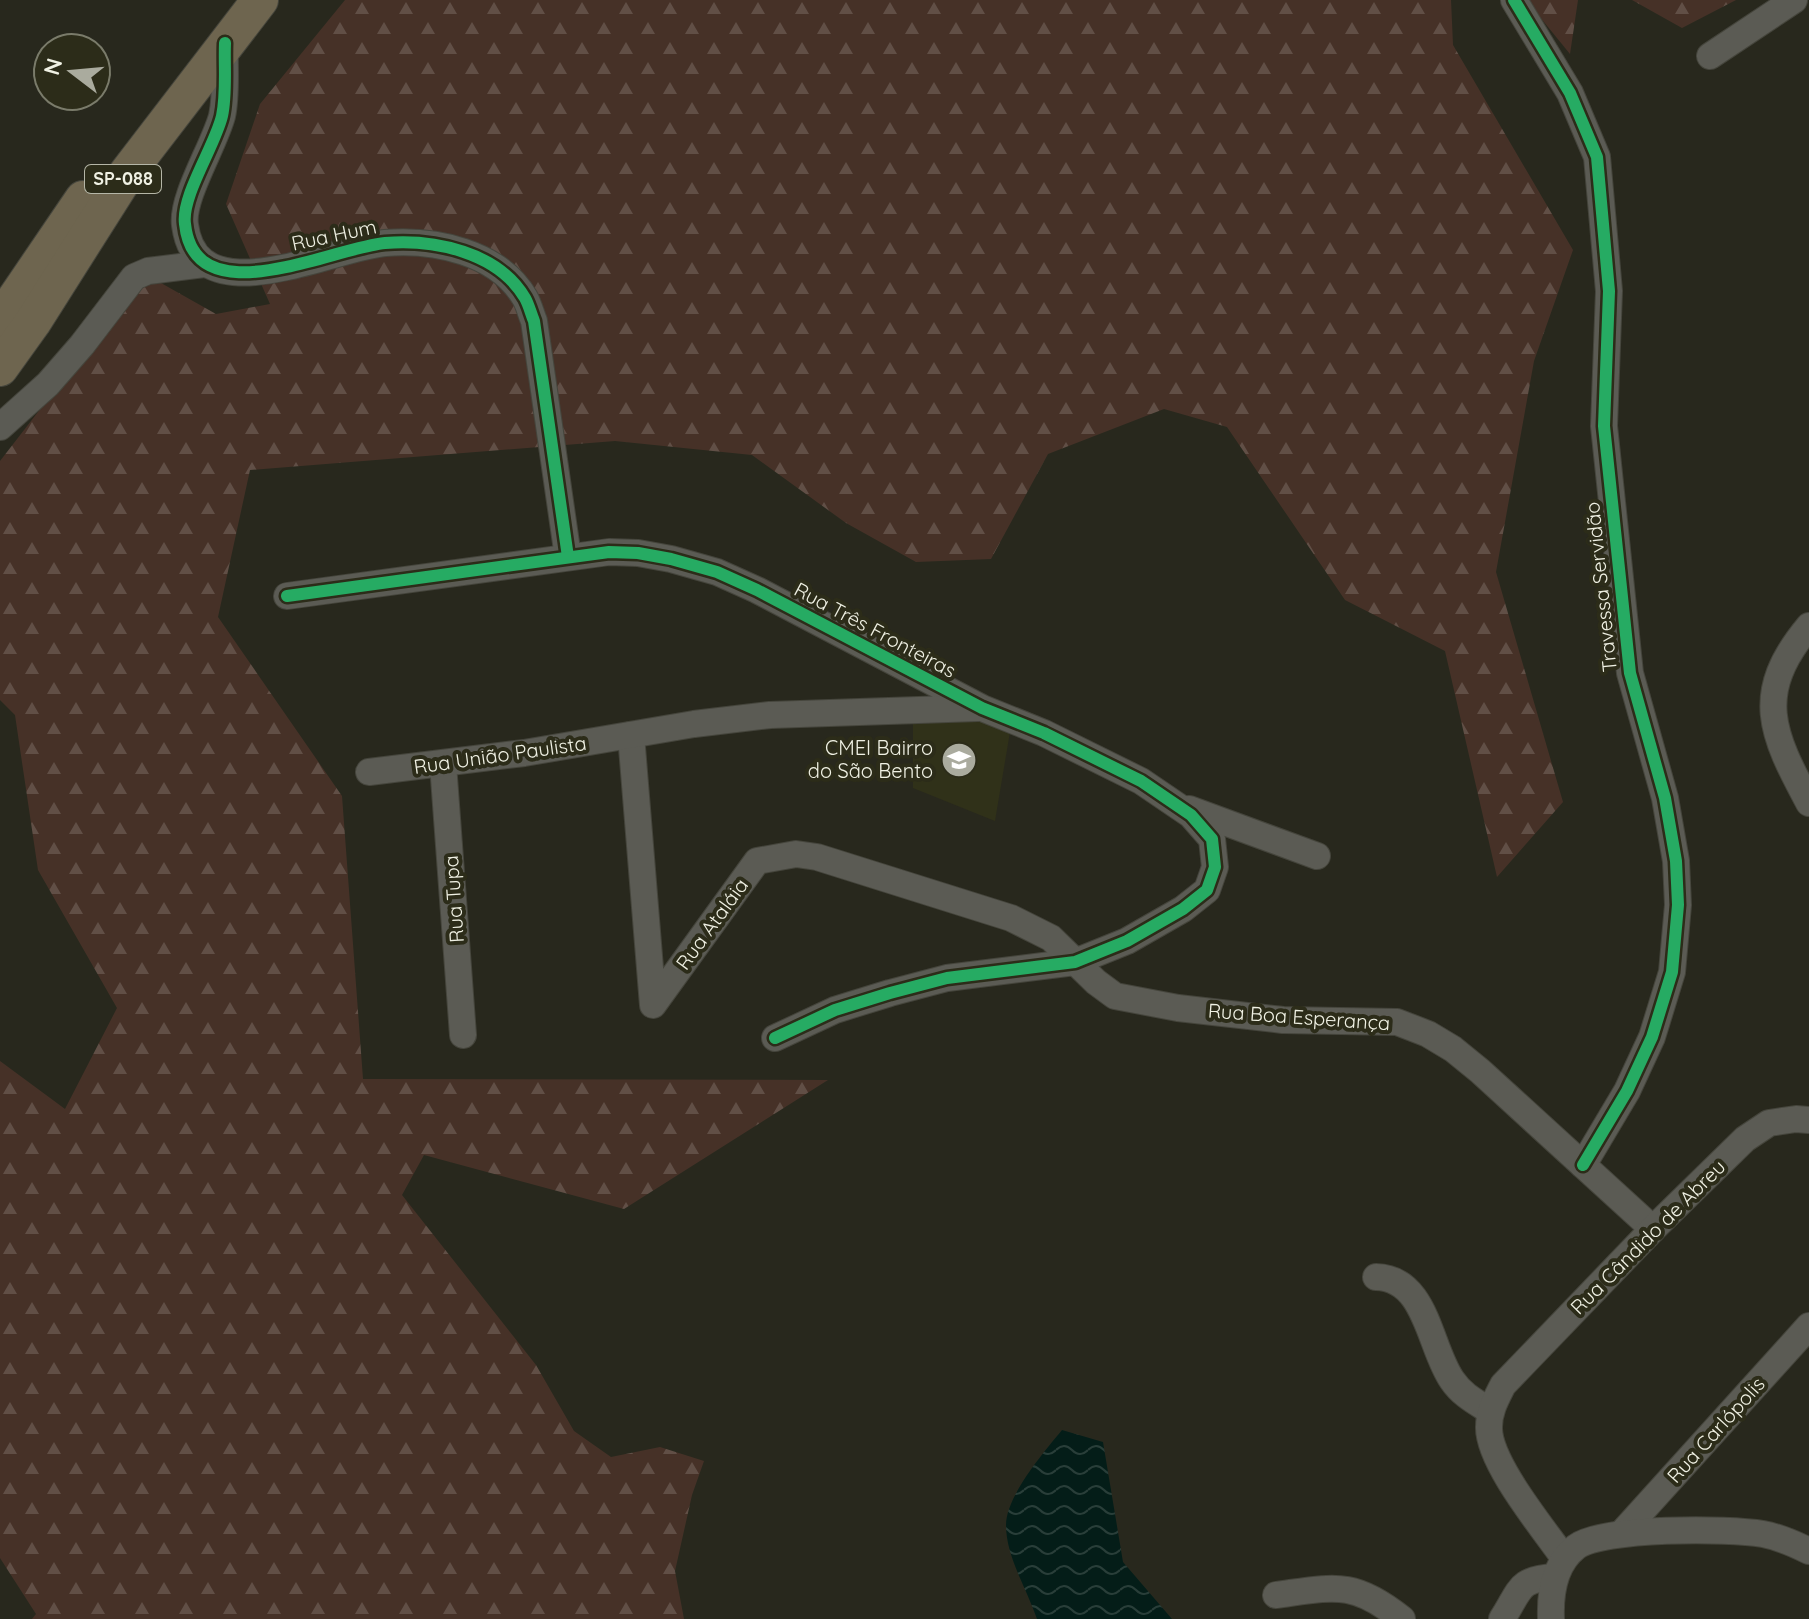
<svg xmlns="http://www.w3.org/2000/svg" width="1809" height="1619" font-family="Quicksand,sans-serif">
  <defs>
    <pattern id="forest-firs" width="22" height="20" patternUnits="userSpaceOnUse" patternTransform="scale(2)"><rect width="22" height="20" fill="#463127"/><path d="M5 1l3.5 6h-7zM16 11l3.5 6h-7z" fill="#614f46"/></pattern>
    <pattern id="water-waves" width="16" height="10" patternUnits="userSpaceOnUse" patternTransform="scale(2)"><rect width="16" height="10" fill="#041d18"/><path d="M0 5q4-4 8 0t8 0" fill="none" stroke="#293e39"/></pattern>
  </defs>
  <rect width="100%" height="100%" fill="#28281d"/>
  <path fill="#303119" d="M971,716l39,16 -15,89 -82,-33v-64z"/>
  <g fill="url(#forest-firs)">
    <path d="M345,0h1106l2,45 120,205 -39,111 -38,211 67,230 -66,75 -52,-226 -100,-51 -118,-173 -63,-18 -116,45 -57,105 -75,3 -70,-39 -94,-68 -137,-14 -365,29 -32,147 124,179 21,283 465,1 -204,129 -200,-54 -22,40 134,170 38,66 37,26 49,-10 44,14 -12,34 -17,76 9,48h-652l4,-5 -36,-56v-497l65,48 52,-101 -79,-138 -23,-155 -15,-15v-239l145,-187 71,40 54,-10 -44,-100 34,-100z"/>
    <path d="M1526,0h52l-8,54z"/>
    <path d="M1632,0h104l-54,28z"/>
  </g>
  <path fill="url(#water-waves)" d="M1062,1430l41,12 20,120 49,57h-135c-10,-30 -31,-62 -31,-94 0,-29 38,-73 56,-95z"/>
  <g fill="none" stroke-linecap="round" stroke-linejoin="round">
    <defs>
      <g id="minor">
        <path d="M1514,0l56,93 27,64 12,134 -5,135 26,247 35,125 11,63 2,44 -6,67 -20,65 -25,54 -44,74"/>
        <path d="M225,44c-1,23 2,50 -3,72 -8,30 -41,82 -37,109 12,92 145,23 200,18 50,-4 113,9 140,55 4,7 6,16 9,23l34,236"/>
        <path d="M1710,56l84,-56"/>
        <path d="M0,427l48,-43 34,-39 52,-68 14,-6 56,-7"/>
        <path d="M287,596l322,-44 29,1 33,6 46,13 40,18 225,118 62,25 97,48 50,34 21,24 3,28 -8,23 -24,19 -56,32 -52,21 -128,16 -57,15 -55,17 -60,28"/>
        <path d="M1809,626c-57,68 -37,108 0,177"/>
        <path d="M631,735l22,270 104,-144 39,-7 21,3 194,61 40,20 45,44 19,14 63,12 105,12 114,2 31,12 25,15 27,22 173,158"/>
        <path d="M443,764l20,271"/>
        <path d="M369,772l155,-19 170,-29 76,-9 208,-7"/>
        <path d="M1189,809l128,47"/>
        <path d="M1376,1277c51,1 53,70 76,103 10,15 24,22 38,31"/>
        <path d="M1622,1533l187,-207"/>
        <path d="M1564,1558c-21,-30 -76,-96 -75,-131 0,-16 7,-28 14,-42l150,-156 92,-90 24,-16 27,-4 13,1"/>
        <path d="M1276,1595c59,-8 77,-15 126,24"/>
        <path d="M1502,1619c19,-29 15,-40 53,-42"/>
        <path d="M1551,1619c-1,-26 3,-55 25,-72 26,-20 153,-19 187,-13 16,3 32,10 46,17"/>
      </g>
      <g id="highway">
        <path d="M0,321l83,-122"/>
        <path d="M0,368l33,-46 95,-150 132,-172"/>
      </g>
    </defs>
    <use href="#minor" stroke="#45453c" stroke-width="28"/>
    <use href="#highway" stroke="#45453c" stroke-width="38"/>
    <use href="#minor" stroke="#5b5b54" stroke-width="26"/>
    <use href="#highway" stroke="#6e654f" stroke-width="36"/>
    <defs>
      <g id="cycleway">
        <path d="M1514,0l56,93 27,64 12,134 -5,135 26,247 35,125 11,63 2,44 -6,67 -20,65 -25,54 -44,74"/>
        <path d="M225,43c-1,23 2,50 -3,73 -7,30 -41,80 -37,108 10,93 146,24 200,19 49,-4 113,9 140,55 4,7 6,16 9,23l34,236"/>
        <path d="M287,596l322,-44 29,1 33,6 46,13 40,18 225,118 62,25 97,48 50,34 21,24 3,28 -8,23 -24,19 -56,32 -52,21 -128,16 -57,15 -55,17 -60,28"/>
      </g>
    </defs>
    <use href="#cycleway" stroke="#2c2c19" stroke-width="17"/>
    <use href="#cycleway" stroke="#26ab63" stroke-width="12"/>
  </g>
  <defs>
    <symbol id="school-disc" viewBox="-11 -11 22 22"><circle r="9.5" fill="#aaab9e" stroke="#2c2c19"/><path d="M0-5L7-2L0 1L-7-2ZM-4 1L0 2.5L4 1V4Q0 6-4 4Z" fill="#fff"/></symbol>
  </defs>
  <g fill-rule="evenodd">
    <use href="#school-disc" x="939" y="740" width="40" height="40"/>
  </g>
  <g text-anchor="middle" stroke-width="8" stroke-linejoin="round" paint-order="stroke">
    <rect fill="#2c2c19" stroke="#b5b6a7" stroke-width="2" x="85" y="165" width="76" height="28" rx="6"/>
    <g font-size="18" font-weight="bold" fill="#f0f1e4">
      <text x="123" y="185">SP-088</text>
    </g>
    <g font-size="20" fill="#f0f1e4" stroke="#2c2c19">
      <text transform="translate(334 235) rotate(-12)" y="7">Rua Hum</text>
      <text transform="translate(1601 587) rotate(-96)" y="7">Travessa Servidão</text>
      <text transform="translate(875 630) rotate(28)" y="7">Rua Três Fronteiras</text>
      <text transform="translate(500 755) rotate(-8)" y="7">Rua União Paulista</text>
      <text transform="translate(454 899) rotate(-94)" y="7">Rua Tupa</text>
      <text transform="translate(712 924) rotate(-54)" y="7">Rua Ataláia</text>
      <text transform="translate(1299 1017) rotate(4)" y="7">Rua Boa Esperança</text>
      <text transform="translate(1648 1237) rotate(-45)" y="7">Rua Cândido de Abreu</text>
      <text transform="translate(1716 1430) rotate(-48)" y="7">Rua Carlópolis</text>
    </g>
    <g font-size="20" fill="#f0f1e4" stroke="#2c2c19" text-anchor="end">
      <text x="933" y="755">CMEI Bairro<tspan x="933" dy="23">do São Bento</tspan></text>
    </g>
  </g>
  <g transform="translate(72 72) rotate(286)"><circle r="38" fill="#2c2c19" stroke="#7a7b6a" stroke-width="2"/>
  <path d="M0-6L14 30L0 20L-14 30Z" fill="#aaab9e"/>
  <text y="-12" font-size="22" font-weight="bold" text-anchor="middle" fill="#f0f1e4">N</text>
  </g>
</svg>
